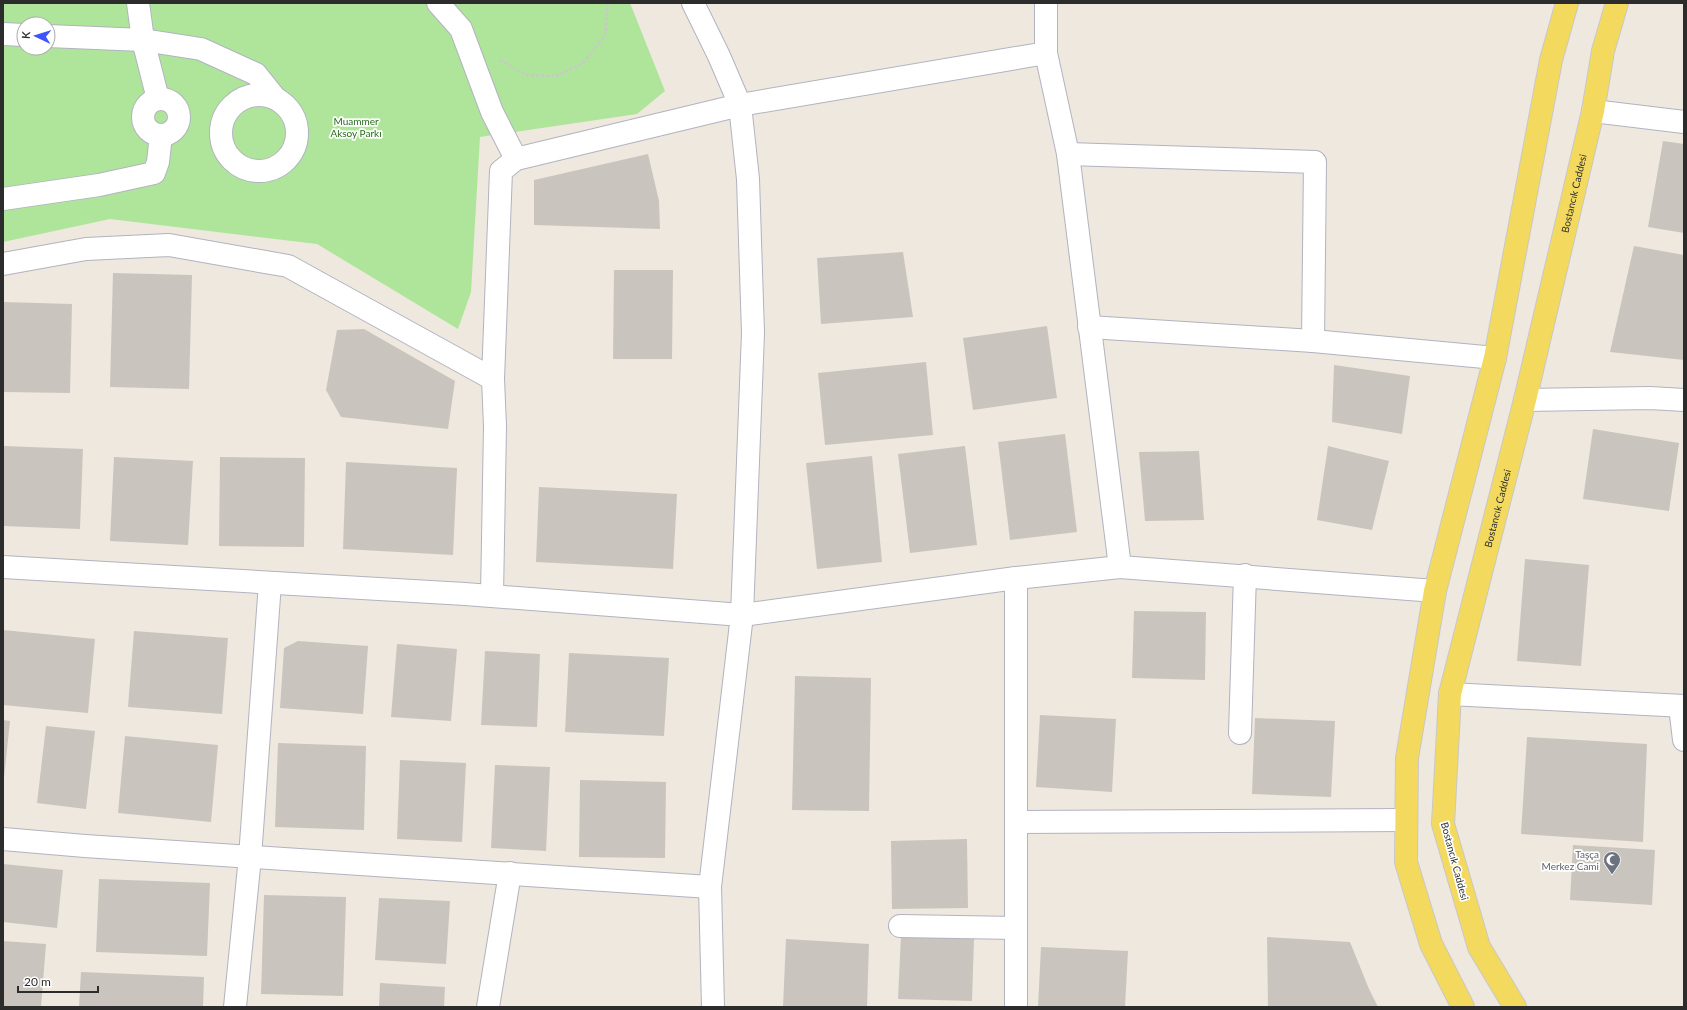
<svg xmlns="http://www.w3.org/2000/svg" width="1687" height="1010" font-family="Lato,sans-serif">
  <rect width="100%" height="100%" fill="#eee8de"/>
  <path fill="#afe59a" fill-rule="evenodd" d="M3,3h627l35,88 -28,23 -157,23 -9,155 -13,37 -141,-85 -207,-25 -107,23zM24,24h24v24h-24z"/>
  <g fill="#c9c5be">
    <path d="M1663,141l21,3v89l-36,-6z"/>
    <path d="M648,154l11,47 1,28 -126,-4v-45z"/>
    <path d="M1634,246l50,9v105l-74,-8z"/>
    <path d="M903,252l10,65 -92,7 -4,-66z"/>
    <path d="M614,270h59l-1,89h-59z"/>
    <path d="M113,273l79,2 -3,114 -79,-2z"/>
    <path d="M3,302l69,2 -2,89 -67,-1z"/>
    <path d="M1047,326l10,72 -84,12 -10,-72z"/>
    <path d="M364,329l91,52 -7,48 -107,-12 -15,-27 11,-60z"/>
    <path d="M926,362l7,73 -108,10 -7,-72z"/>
    <path d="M1334,365l76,11 -8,58 -70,-12z"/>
    <path d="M1593,429l86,14 -10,68 -86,-12z"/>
    <path d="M1065,434l12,98 -67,8 -12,-98z"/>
    <path d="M3,446l80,3 -3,80 -77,-3z"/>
    <path d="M965,446l12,99 -67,8 -12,-99z"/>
    <path d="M1328,446l61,15 -17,69 -55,-10z"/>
    <path d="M1199,451l5,69 -59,1 -6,-69z"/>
    <path d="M872,456l10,106 -65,7 -11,-106z"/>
    <path d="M114,457l79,4 -5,84 -78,-4z"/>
    <path d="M220,457l85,1 -1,89 -85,-1z"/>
    <path d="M346,462l111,6 -4,87 -110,-6z"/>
    <path d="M539,487l138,7 -4,75 -137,-7z"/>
    <path d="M1525,559l64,6 -8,101 -64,-5z"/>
    <path d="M1134,611l72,1 -1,68 -73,-2z"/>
    <path d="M3,630l92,9 -7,74 -85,-8z"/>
    <path d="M134,631l94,7 -6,76 -94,-7z"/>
    <path d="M298,641l70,5 -5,68 -83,-6 4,-60z"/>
    <path d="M397,644l60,5 -6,72 -60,-4z"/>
    <path d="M485,651l55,3 -3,73 -56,-2z"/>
    <path d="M569,653l100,5 -5,78 -99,-4z"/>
    <path d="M795,676l76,2 -2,133 -77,-1z"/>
    <path d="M1040,715l76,4 -4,73 -76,-5z"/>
    <path d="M1255,718l80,3 -4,76 -79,-3z"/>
    <path d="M3,720l7,1 -6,57h-1z"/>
    <path d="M46,726l49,5 -9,78 -49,-6z"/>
    <path d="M125,736l93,9 -7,77 -93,-9z"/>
    <path d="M1527,737l120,7 -4,98 -122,-8z"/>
    <path d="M278,743l88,3 -2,84 -89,-3z"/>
    <path d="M400,760l66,3 -4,79 -65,-3z"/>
    <path d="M495,765l55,2 -4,84 -55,-3z"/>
    <path d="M580,780l86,2 -1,76 -86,-1z"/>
    <path d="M967,839l1,69 -76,1 -1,-68z"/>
    <path d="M1573,845l82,5 -3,55 -82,-5z"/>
    <path d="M3,864l60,6 -6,58 -54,-6z"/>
    <path d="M99,879l111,4 -3,73 -111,-4z"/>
    <path d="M264,895l82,2 -3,99 -82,-2z"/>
    <path d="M379,898l71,3 -4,63 -71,-4z"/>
    <path d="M901,935l73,3 -2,63 -74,-2z"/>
    <path d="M1267,937l83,5 19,47 9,18h-110z"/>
    <path d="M786,939l83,5 -2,63h-84z"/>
    <path d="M3,941l43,3 -5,63 -38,-1z"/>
    <path d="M1041,947l87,4 -3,56h-87z"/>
    <path d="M81,972l123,5 -1,30h-124z"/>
    <path d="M380,983l65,4 -1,20h-65z"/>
  </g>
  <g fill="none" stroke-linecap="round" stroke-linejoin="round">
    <defs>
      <g id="minor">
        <path d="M138,3l5,37 15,59"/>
        <path d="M438,3l23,26 31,83 24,47"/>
        <path d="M693,3l26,53 21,49 8,74 5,154 -11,282 -32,272 3,120"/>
        <path d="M1046,3v50"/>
        <path d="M3,34l21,1"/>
        <path d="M48,36l95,4 58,9 55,25 20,25"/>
        <circle cx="259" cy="133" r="38"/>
        <circle cx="161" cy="117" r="18"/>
        <path d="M1593,111l91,11"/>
        <path d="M1068,154l247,8 -2,179"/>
        <path d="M3,199l96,-14 55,-12 4,-11 3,-27"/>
        <path d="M3,264l83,-15 83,-4 119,21 205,113"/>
        <path d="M1089,327l224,14 182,17"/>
        <path d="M1525,400l125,-2 34,2"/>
        <path d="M3,567l462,27 277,21 274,-37 104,-11 315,24"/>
        <path d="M492,596l3,-170 -2,-47 8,-208 15,-12 224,-54 306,-52 22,101 52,413"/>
        <path d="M1450,694l234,12"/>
        <path d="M1680,706l4,34"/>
        <path d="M1240,733l5,-158"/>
        <path d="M1016,822l390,-2"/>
        <path d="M3,839l82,7 625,41"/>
        <path d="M900,926l116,2"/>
        <path d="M235,1007l15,-150 20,-274"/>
        <path d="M488,1007l22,-134"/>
        <path d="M1016,1007v-429"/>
      </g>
      <g id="major">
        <path d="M1463,1007l-32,-63 -25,-82 1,-104 28,-167 60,-233 56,-298 16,-57"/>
        <path id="s1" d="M1515,1007l-36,-60 -36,-123 7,-130 75,-294 68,-289 10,-60 14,-48"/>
      </g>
    </defs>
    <use href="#minor" stroke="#b2b3c0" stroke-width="24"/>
    <use href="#major" stroke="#c8c8c8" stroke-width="24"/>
    <path stroke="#c8c8c8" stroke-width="2.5" stroke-dasharray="3 2" stroke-linecap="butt" d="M500,60l26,15 30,1 26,-12 23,-28 3,-33"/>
    <use href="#minor" stroke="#fff" stroke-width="22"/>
    <use href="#major" stroke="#f3da5e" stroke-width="22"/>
  </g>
  <defs>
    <symbol id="mosque-pin" viewBox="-11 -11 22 30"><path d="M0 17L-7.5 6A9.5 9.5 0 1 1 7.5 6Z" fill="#6b7280" stroke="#fff"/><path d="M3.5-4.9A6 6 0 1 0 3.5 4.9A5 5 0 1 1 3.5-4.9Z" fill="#fff"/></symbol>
  </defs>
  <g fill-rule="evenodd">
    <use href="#mosque-pin" x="1602" y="850" width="20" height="27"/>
  </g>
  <g text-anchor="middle" stroke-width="3.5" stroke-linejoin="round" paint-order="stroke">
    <g font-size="10" fill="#256c19" stroke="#fff">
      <text x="356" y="125">Muammer<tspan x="356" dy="12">Aksoy Parkı</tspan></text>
    </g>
    <g font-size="10" fill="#2c2c2c" stroke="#fff">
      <text dy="4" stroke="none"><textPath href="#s1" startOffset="844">Bostancık Caddesi</textPath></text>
      <text dy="4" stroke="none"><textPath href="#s1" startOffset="520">Bostancık Caddesi</textPath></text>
      <text transform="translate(1455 861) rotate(75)" y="4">Bostancık Caddesi</text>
    </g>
    <g font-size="10" fill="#5b616d" stroke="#fff" text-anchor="end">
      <text x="1599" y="858">Taşça<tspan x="1599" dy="12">Merkez Cami</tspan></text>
    </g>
  </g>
  <rect width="1687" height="1010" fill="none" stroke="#2c2c2c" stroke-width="8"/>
  <g transform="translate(36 36) rotate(274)"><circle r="19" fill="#ffffff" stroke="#ababab"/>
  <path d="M0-3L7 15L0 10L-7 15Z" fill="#3c53fd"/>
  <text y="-6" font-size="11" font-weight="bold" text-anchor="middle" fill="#2c2c2c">K</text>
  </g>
  <path d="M18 986v6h80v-6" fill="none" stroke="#2c2c2c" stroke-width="2"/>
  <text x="24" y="986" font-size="12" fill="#2c2c2c" stroke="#ffffff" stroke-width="3" paint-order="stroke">20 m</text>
</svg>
